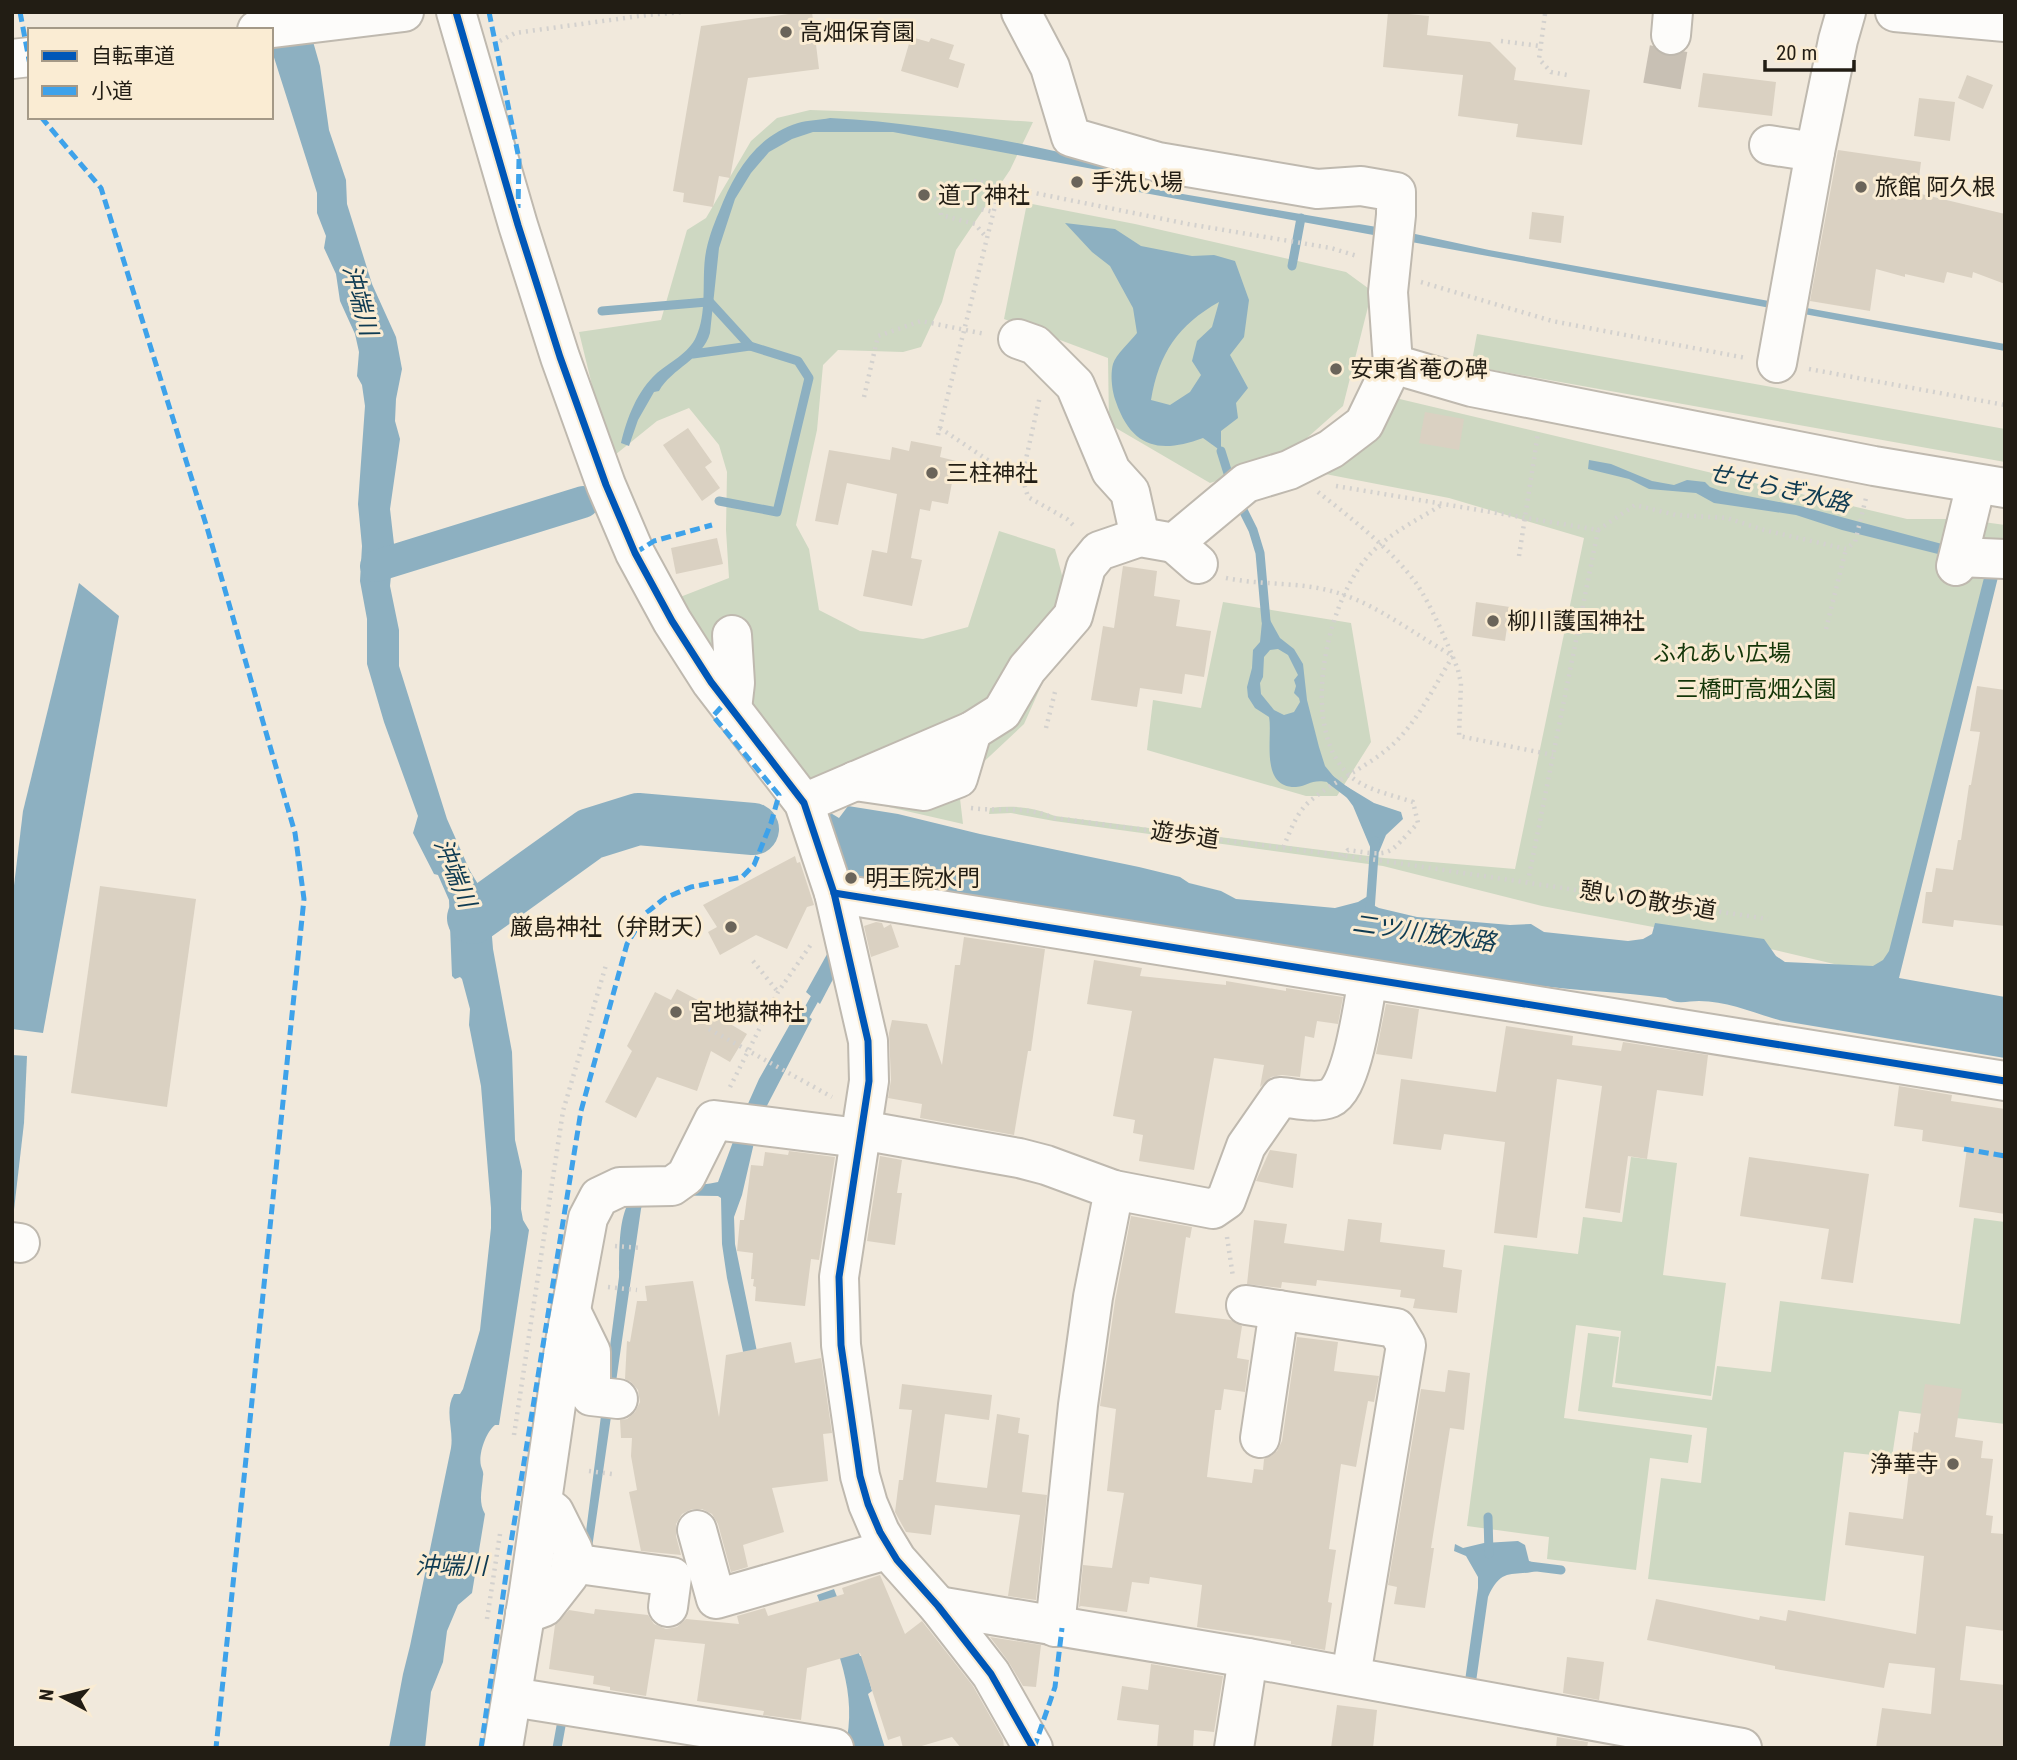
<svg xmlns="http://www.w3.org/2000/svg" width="2017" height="1760" font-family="'Roboto Condensed','Noto Sans JP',sans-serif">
  <rect width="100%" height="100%" fill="#f1e9dc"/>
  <g fill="#ced8c2">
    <path d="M810,110c74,2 148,7 223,12l-23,48 -54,80 -14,52 -21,45 -18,5 -65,-2 -15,15 -6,65 -21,95 13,24 10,61 41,21 63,8 45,-12 31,-96 56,18 12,45 -12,28 -13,62 -18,40 -49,46 -16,20 4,34 -118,-27 -32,-20 -13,4 -125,-182 54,-21 -3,-48 1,-58 -8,-27 -30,-37 -32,13 -47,38 -31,-127 82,-12 26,-90 19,-12 45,-77 26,-23z"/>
    <path d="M1027,203l108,21 211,48 26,19 -29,115 -62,55 -71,22 -101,-59 -1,-66 -104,-39z"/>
    <path d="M1477,334l528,95v33l-534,-96z"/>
    <path d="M1387,396l520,123h55l43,6v48l-15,6 -105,397 -110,-26 -233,-44 -159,-40 -329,-45 -43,-8 -22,1 1,-6c23,-3 43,-1 65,8l329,42 131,11 69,-331 -135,-40 -134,-26z"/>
    <path d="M1223,602l128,21 20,119 -34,54h-31l-159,-46 6,-50 48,8z"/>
    <path d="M1631,1157l46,6 -14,112 63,8 -15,113 -96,-13 6,-52 -45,-6 -12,93 128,17 -4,28 -38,-5 -14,112 -89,-11 2,-22 -82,-11 37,-281 74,9 5,-37 39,5z"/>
    <path d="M1974,1218l31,4v202l-106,-13 -7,46 -48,-5 -19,149 -177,-22 13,-101 40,5 6,-55 -129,-17 10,-78 31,4 -7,50 100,13 5,-34 54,6 9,-71 180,23z"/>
  </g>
  <g fill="#8db0c1" fill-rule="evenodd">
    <path d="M271,30l39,1 10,35 9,64 17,50 1,24 25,80 24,53 6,32 -6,30 -1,22 5,18 -10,70 4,35 -4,42 9,44v36l48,153 23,52 14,23 6,18 3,37 19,103 3,88 7,31 -1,38 2,11 6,10 -30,195h-4c-9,7 -17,29 -14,41 1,3 3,7 2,10 -1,14 -5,26 2,38l-13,79 -14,12 -11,26 -4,31 -12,30 -6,56h-36l14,-74 7,-28 41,-198c3,-18 -7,-37 3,-54h6l3,-5 17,-59 11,-102v-20l-10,-122 -12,-61 1,-16 -8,-30 -2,-2 -5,2 -3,-3 -3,-76 -11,-25 -4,-1 -21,-41 5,-17 -34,-94 -17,-58v-45l-7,-38 2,-35 -4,-42 7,-98 -3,-21 -5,-9 2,-24 -4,-18 -15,-33 -4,-27 -12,-26 2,-12 -9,-23v-20l-46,-145z"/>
    <path d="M830,118c95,5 180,22 272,44l13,7 15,16 276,47 83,18 516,94v7l-877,-161 -19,-18 -216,-40h-80l-21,7 -23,13 -18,21 -16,26 -16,49 -9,85c-7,26 -38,35 -51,58l-5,1 -16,28 -9,26 -8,-3c6,-25 16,-52 36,-70 13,-11 32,-20 39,-36 11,-23 6,-54 9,-79 2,-16 8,-32 14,-46 15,-39 37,-76 79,-89 10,-3 22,-3 32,-5z"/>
    <path d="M1065,223l50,6 26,17 51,10 22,-1 21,6 14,39 -5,37 -14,18 18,33 -12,15 2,15 -17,13v20l-18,-13c-43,16 -71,10 -87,-36 -4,-10 -6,-27 -3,-38 3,-10 17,-22 24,-31l-4,-25 -23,-42 -18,-14zM1219,302l-7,25 -15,14 -5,20 9,14 -11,17 -20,13 -19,-5c8,-47 27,-75 68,-98z"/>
    <path d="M1589,460l22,4 41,17 22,4 13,-5 18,2 5,5 11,4 79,15 142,38 -4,10 -96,-24 -46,-15 -82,-12 -18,-10 -47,-4 -20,-10 -41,-10z"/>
    <path d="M2003,557l-104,421 106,19v61l-222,-37c-28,-7 -54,-20 -84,-20 -11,0 -23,4 -33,-3 -44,-6 -88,-7 -132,-13l-690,-102 -21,-53 6,-18 10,6 9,-12 50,8 82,20 159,33 41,10 9,6 32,8 15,8 99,9 23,-6 10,-6 5,9 6,3 38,9 93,8 21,-1 13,8 84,9 15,-2 9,-5 3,-11 109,16 12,17 9,6 88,4 10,-6 6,-9 98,-385z"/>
    <path d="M79,583l40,33 -76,417 -31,-4v-127l11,-91z"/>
    <path d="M1270,620l10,18 14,11 9,15 4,36 12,47 6,19 9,11 -6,5c-18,-3 -19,4 -32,5 -37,1 -23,-50 -27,-70l-14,-9 -7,-11 -1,-10 5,-19 1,-18 7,-8 2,-20zM1278,649l10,6 10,20 -4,5 2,6 -2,7 5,5 1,4 -6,10 -10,3 -10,-5 -13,-16 -1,-11 3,-6 1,-20 6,-7z"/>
    <path d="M1346,786l28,17 27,9 2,7 -17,16 -7,17 -8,-3 -18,-43 -11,-15z"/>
    <path d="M831,947l10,17 -21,40 -14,-12z"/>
    <path d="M798,1010l14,9 -53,102 -17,74 -8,22 1,27 29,142 15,64 -14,2 -38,-174 -5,-34 -1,-46 -3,-2 -67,-1 -8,6 -2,8 -49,339 -8,-1 35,-270c1,-30 -4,-92 38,-92 21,-1 40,2 61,-3l25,-67 16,-36z"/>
    <path d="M12,1055l15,1 -3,67 -12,104z"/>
    <path d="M1518,1541l7,4 4,16 10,4 2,5c-27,8 -39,-5 -53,27l-13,92 -11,-1 14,-100v-11l-12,-21 -12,-5 1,-7 8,4 21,-5z"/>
    <path d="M834,1589l26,67h3l9,35 -4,3 17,54h-40c14,-55 -9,-102 -28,-153z"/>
  </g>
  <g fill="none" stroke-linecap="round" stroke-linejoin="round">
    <g stroke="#8db0c1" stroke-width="9">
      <path d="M1292,266l9,-48"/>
      <path d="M602,311l105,-9"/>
      <path d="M693,354l57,-8 -42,-46"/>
      <path d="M1221,451l10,32"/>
      <path d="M719,501l58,11 32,-134 -11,-17 -48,-15"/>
      <path d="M1239,502l14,28 7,23 6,68"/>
      <path d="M1331,780l21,16"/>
      <path d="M1370,911l5,-70"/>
      <path d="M801,1023l19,-34"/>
      <path d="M1488,1517l1,37"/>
      <path d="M1529,1566l32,4"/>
      <path d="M557,1748l6,-33"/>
    </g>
    <path stroke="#8db0c1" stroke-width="32" d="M376,566l207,-64"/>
    <path stroke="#8db0c1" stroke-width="52" d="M473,918l117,-84 48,-15 115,10"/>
  </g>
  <g fill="#dad1c2">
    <path d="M803,12h9l7,57 -71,9 -18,100 -11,-2 -6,31 -30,-5 1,-9 -11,-2 28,-165z"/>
    <path d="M1388,12l41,4 -2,19 63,7 26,26 -2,12 76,10 -8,55 -66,-8 2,-13 -60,-8 5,-41 -80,-8z"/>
    <path d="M911,37l18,5 2,-4 23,7 -5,14 16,5 -7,24 -57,-17z"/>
    <path d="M1703,73l73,9 -4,34 -74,-9z"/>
    <path d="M1967,75l26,10 -10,24 -25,-11z"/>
    <path d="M1919,98l36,4 -5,39 -36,-5z"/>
    <path d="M1838,150l83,12 -4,31 88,21v70l-32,-12 -1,6 -25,-6 -3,11 -39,-9v3l-29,-8 -6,42 -60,-10z"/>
    <path d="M1532,212l32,4 -3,27 -32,-4z"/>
    <path d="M1425,412l39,7 -5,31 -40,-7z"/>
    <path d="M688,428l24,34 -7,5 15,21 -18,13 -39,-56z"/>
    <path d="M911,441l31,6 -2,10 16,4 -8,43 -16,-3 -2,10 -10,-2 -9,49 11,2 -10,46 -49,-10 9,-46 15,3 10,-59 -50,-11 -9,42 -23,-4 14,-71 61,10 2,-13 17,4z"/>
    <path d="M717,538l6,26 -47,10 -5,-26z"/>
    <path d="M1123,566l34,5 -3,25 26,4 -4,26 35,5 -7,46 -19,-3 -3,20 -42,-6 -3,19 -46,-7 12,-74 11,2z"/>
    <path d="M1476,602l34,5 -5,34 -33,-5z"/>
    <path d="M1977,686l28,4v236l-51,-6 -1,7 -31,-4 4,-31h6l4,-24 17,2 5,-30h3l8,-55h2l9,-53 -10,-1z"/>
    <path d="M795,856l2,7 3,-1 14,43 -7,2 -20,42 -31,-14 -36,20 -12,-23 9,-5 -14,-22z"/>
    <path d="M100,886l96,13 -29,208 -96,-14z"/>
    <path d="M876,922l6,1 2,5 7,-4 8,23 -28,10 -7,-31z"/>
    <path d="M964,937l81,12 -14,102h-3l-14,84 -94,-17 2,-14 -34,-6 3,-18 -2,-47 3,-13 35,4 15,41 13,-100h5z"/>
    <path d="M1094,960l48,8 -2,8 86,9v-4l60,10v-3l57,9 -5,27 -21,-3 -3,17 -9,-2 -5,41 -18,-2 -11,2 -11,10 4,-22 -50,-7 -20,112 -55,-9 4,-26 -10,-2 2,-13 -22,-4 19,-105 -45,-7z"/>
    <path d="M677,989l32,17 -2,4 40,24 -17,28 -19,-11 -14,40 -40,-14 -21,41 -31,-16 27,-51 -5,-5 28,-54 16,8z"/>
    <path d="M1386,1004l33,5 -7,50 -36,-5z"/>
    <path d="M1506,1026l67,10 -1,9 49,6 2,-9 85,13 -5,41 -46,-6 -10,69 -19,-3 -8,57 -35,-5 17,-122 -45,-7 -20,159 -43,-5 11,-91 -61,-8 -3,16 -48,-6 8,-65 95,13z"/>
    <path d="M1899,1086l53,9 -1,6 54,8v105l-46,-7 8,-59 -45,-7 1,-11 -29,-4z"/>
    <path d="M1270,1150l27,4 -4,34 -37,-7z"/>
    <path d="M789,1151l46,6 -16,103 -8,-1 -6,47 -50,-5 1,-14 -3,-1 1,-7h-3l2,-26 -16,-2 3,-31h4l7,-55 12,1 2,-14 23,3z"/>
    <path d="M880,1156l22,4 -5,33h5l-7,52 -28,-4z"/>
    <path d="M1749,1157l120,17 -16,109 -32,-4 8,-50 -89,-13z"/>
    <path d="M1131,1216l61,11 -2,11 -4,-1 -11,76 56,7 11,6 -5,32 12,2 -4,32 -21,-3 -3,21h-6l-8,67 45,6 2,-14 9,1 1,-11 13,-8 5,-10 15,-104 41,5 -4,29 45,5 -5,26 -6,-1 -12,66 -15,-3 -12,85 7,1 -8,52 4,1 -7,47 -34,-6v-3l-94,-14 5,-42 -52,-8 -1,7 -17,-2 -5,30 -46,-6 -2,1 4,-42 29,3 12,-75 -17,-2 9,-82 -16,-3 15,-105z"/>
    <path d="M1348,1219l34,4 -2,19 65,8 -2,17 19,3 -5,43 -44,-5 2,-9 -15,-2 1,-7 -84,-10 -1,6 -34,-4 -1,6 -34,-4 7,-64 33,4 -3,19 60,8z"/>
    <path d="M693,1281l26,136 7,-62 65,-13 4,21 26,-5 11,75 -9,1 5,47 -56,7 12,44 -41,13 5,22 -17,5 -13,-48 -6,-10 -10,-5h-10l-10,5 -6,10v12l5,19 -40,-4 -12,-59 8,-2 -6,-34 1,-18h-11l-1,-18 7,-1 8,-7 5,-10 -2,-12 -7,-8 -6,-3 2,-38 3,1 7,-41h10l-2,-15z"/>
    <path d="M1448,1370l22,3 -6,57 -14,-2 -19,120h3l-9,60 -31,-4 3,-17 -9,-2 33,-196 24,3z"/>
    <path d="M902,1384l90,11 -3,25 -44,-6 -9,68 51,6 10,-74 23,4 -2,15 11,2 -7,57 25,3 -11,105 -28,-4 12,-81 -85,-10 -4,30 -25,-3 -11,-20 4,-32h4l9,-70 -13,-1z"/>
    <path d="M1925,1384l37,5 -7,48 28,4 -2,17 12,1 -7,56 7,1 -2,17 14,1v97l-39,-5 -6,54 45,5v63h-129l6,-40 49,6 4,-46 -46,-5 -5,25 -109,-19v-3l-128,-26 9,-41 103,21 1,-4 26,5 2,-11 128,24 8,-78 -79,-11 4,-33 54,7 11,-87 4,1z"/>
    <path d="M880,1575l25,59 17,-13 51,65 30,53 1,9h-43l-9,-11 -37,11h-12l-3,-12 -12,4 -28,-87 -53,15 -6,52 -38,-5 1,-4 -67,-10 8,-57 -50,-5 -9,57 -36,-6v-3l-17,-3 1,-8 -45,-7 6,-44 14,-15 25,4 1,-5 53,6 6,9 12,5 11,-2 9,-8 53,5 -2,-8 28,-8 3,8 76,-22 -2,-6z"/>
    <path d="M990,1637l51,8 -5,42 -13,-1 -15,-25z"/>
    <path d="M1567,1657l37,5 -5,38 -36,-7z"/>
    <path d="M1151,1664l72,12 -9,56 -20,-2 -1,18h-36l2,-23 -42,-5 5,-34 26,4z"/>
    <path d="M1337,1705l40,5 -4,38h-42z"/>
    <path d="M1557,1737l31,5 -1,6h-31z"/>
  </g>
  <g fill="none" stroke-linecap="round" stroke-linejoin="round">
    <path stroke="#c8c0b4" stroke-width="38" stroke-dasharray="38 19" stroke-linecap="butt" d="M1662,86l9,-51"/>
    <defs>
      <g id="minor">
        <path d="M456,12l62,213 42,132 46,128 29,68 37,68 39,61 93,121 30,90 34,148 1,40 -30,196 2,68 19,131 8,28 12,28 17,28 41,46 53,68 42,74"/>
        <path d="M1021,12l29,55 21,70 87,25 159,27 44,-3 35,6v23l-8,77 5,72"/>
        <path d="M1671,35l2,-23"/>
        <path d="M1769,145l46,7"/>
        <path d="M1018,339l17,6 40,40 36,86 19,21 10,45"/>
        <path d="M1777,363l38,-211 23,-112 8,-28"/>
        <path d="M1174,543l24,21"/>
        <path d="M1959,557l46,2"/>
        <path d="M1956,566l20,-82"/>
        <path d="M732,635l3,48 -3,26"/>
        <path d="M855,781l69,10 34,-13 14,-47"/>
        <path d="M804,803l168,-72 30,-19 25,-43 46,-53 13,-49 13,-16 41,-14 34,6 72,-60 43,-13 42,-21 33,-25 29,-60 79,23 402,79 131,22"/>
        <path d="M834,893l1171,188"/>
        <path d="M861,1130l158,28 27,7 68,25 99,19 13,-9 20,-54 34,-49c15,1 35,7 50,1 23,-10 33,-95 38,-119"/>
        <path d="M12,1242l8,1"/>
        <path d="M1246,1305l150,23 10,17 -55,331"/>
        <path d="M571,1311l20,41v44l27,3"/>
        <path d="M1260,1438l19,-128"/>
        <path d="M697,1530l19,69 174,-50"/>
        <path d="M571,1563l101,14 -4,30"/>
        <path d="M938,1606l310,52 494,90"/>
        <path d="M525,1614l19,-7 25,-32 4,-25 -19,-38 -12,-9"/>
        <path d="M1055,1627l23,-222 15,-108 21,-107"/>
        <path d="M512,1697l322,51"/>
        <path d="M503,1748l26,-157 36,-249 23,-124 11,-21 21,-10 52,-1 14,-10 28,-56 145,18"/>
        <path d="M1234,1748l14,-90"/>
      </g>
      <g id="highway">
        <path d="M1895,12l110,10"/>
        <path d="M257,30l147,-18"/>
        <path d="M12,59l18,-2"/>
      </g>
    </defs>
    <use href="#minor" stroke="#bfb9af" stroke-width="42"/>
    <use href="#highway" stroke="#bfb9af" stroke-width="42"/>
    <g stroke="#d3d1ce" stroke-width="4.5" stroke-dasharray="2 5" stroke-linecap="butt">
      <path d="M1545,14l-6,45 12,13 16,3"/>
      <path d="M500,41l15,-8 132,-18 37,-3"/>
      <path d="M1501,41l39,5"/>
      <path d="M974,181l26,5"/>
      <path d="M934,198l59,14"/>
      <path d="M940,199l1,16 34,9 11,13"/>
      <path d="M1421,282l131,39 194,37"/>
      <path d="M1809,369l196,36"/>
      <path d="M864,397l14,-61 43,-15 64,13"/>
      <path d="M940,428l64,43 18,6 6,20 39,22 9,9"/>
      <path d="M938,435l62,-249 188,38 143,24 26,8"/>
      <path d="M1022,477l18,-81"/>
      <path d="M1336,486l262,44 -70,351"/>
      <path d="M1318,492c33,26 73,57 98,91 14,20 33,63 42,87l3,13 -2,53 94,19"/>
      <path d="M1598,530l37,-25 41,10 51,3 37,12 82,19 9,-7 11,-44"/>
      <path d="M1519,556l19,-123"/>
      <path d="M1226,578c39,8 80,3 118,17 34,11 77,43 109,61 -19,30 -35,66 -62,90 -25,22 -56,34 -81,55 -14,12 -20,31 -27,47"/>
      <path d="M1826,629l20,-80"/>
      <path d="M1046,728l9,-36"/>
      <path d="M971,808c32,4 51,-3 83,10l330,43 384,58"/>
      <path d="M1342,856l6,-6c46,7 39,5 70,-27l-5,-21c-20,-7 -48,-12 -64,-27 -50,-47 -23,-168 16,-215 20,-25 51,-39 78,-56"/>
      <path d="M753,961l25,31"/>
      <path d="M709,1029l123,68"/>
      <path d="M730,1087l48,-95 34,-49"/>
      <path d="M1227,1237l6,40"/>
      <path d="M615,1246l26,2"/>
      <path d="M608,1287l29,3"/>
      <path d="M514,1435l49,-324 43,-146"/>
      <path d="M589,1471l23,3"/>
      <path d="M487,1619l13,-85"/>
    </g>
    <use href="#minor" stroke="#fdfcfa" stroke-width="38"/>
    <use href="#highway" stroke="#fdfcfa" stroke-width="38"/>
    <g stroke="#3ea2ea" stroke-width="5" stroke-dasharray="10 5" stroke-linecap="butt">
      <path d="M20,12l10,53"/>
      <path d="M489,12l30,147 -1,49"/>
      <path d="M41,117l60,71 107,343 87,302 9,66 -88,849"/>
      <path d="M635,553l19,-12 58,-16"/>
      <path d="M1964,1149l41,7"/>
      <path d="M481,1748l27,-187 73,-450 46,-167 19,-31 19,-15 26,-11 51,-10 12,-12 17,-42 8,-28 -66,-79 13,-14"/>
      <path d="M1034,1748l21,-61 7,-59"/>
    </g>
    <defs>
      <g id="cycleway">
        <path d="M456,12l62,213 42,132 46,128 29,68 37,68 39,61 93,121 30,90 34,148 1,40 -30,196 2,68 19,131 8,28 12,28 17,28 41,46 53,68 42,74"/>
        <path d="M834,893l1171,188"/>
      </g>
    </defs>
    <use href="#cycleway" stroke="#faecd3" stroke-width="11"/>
    <use href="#cycleway" stroke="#0057b8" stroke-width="7"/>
  </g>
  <g fill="#6a645a" stroke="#faecd3" stroke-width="2.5">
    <circle cx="786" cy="32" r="7"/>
    <circle cx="1077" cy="182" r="7"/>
    <circle cx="1861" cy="187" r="7"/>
    <circle cx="924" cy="195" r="7"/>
    <circle cx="1336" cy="369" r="7"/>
    <circle cx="932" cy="473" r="7"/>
    <circle cx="1493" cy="621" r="7"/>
    <circle cx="851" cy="878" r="7"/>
    <circle cx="731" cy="927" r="7"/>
    <circle cx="676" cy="1012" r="7"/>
    <circle cx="1953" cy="1464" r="7"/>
  </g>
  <g text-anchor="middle" stroke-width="6" stroke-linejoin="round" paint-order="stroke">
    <g font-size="23" fill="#221d14" stroke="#faecd3" text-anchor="start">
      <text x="800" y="40">高畑保育園</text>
      <text x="1091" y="190">手洗い場</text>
      <text x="1875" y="195">旅館 阿久根</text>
      <text x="938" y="203">道了神社</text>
      <text x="1350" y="377">安東省菴の碑</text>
      <text x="946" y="481">三柱神社</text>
      <text x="1507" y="629">柳川護国神社</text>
      <text x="865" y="886">明王院水門</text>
      <text x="717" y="935" text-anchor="end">厳島神社（弁財天）</text>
      <text x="690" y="1020">宮地嶽神社</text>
      <text x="1939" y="1472" text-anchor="end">浄華寺</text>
    </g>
    <g font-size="23" fill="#143609" stroke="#faecd3">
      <text x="1722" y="661">ふれあい広場</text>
      <text x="1756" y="697">三橋町高畑公園</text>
    </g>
    <g font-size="23" fill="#221d14" stroke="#faecd3">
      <text transform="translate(1185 835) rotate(8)" y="8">遊歩道</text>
      <text transform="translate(1648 900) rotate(9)" y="8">憩いの散歩道</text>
    </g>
    <g font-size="24" font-style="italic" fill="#0f3b52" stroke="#faecd3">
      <text transform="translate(360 300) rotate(75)" y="8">沖端川</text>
      <text transform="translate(1779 488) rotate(13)" y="8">せせらぎ水路</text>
      <text transform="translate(455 873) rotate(68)" y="8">沖端川</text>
      <text transform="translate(1424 933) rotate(8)" y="8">二ツ川放水路</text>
      <text x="451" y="1574">沖端川</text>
    </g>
  </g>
  <rect width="2017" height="1760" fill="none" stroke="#221d14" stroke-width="28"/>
  <rect x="28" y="28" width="245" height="91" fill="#faecd3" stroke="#a49987" stroke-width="2"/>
  <rect x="42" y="51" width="35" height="10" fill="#0057b8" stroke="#a49987" stroke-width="2"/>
  <text x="91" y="63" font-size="21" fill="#221d14">自転車道</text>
  <rect x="42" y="86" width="35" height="10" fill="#3ea2ea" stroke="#a49987" stroke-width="2"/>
  <text x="91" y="98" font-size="21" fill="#221d14">小道</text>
  <g transform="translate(63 1697) rotate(277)" stroke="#faecd3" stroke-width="5" paint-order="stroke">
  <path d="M0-5L12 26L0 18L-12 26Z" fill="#221d14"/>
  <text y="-10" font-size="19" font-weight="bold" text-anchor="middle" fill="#221d14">N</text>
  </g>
  <path d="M1765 60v10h89v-10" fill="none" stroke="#221d14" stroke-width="3.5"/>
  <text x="1776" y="60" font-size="21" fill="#221d14" stroke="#faecd3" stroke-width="5" paint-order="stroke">20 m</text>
</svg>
